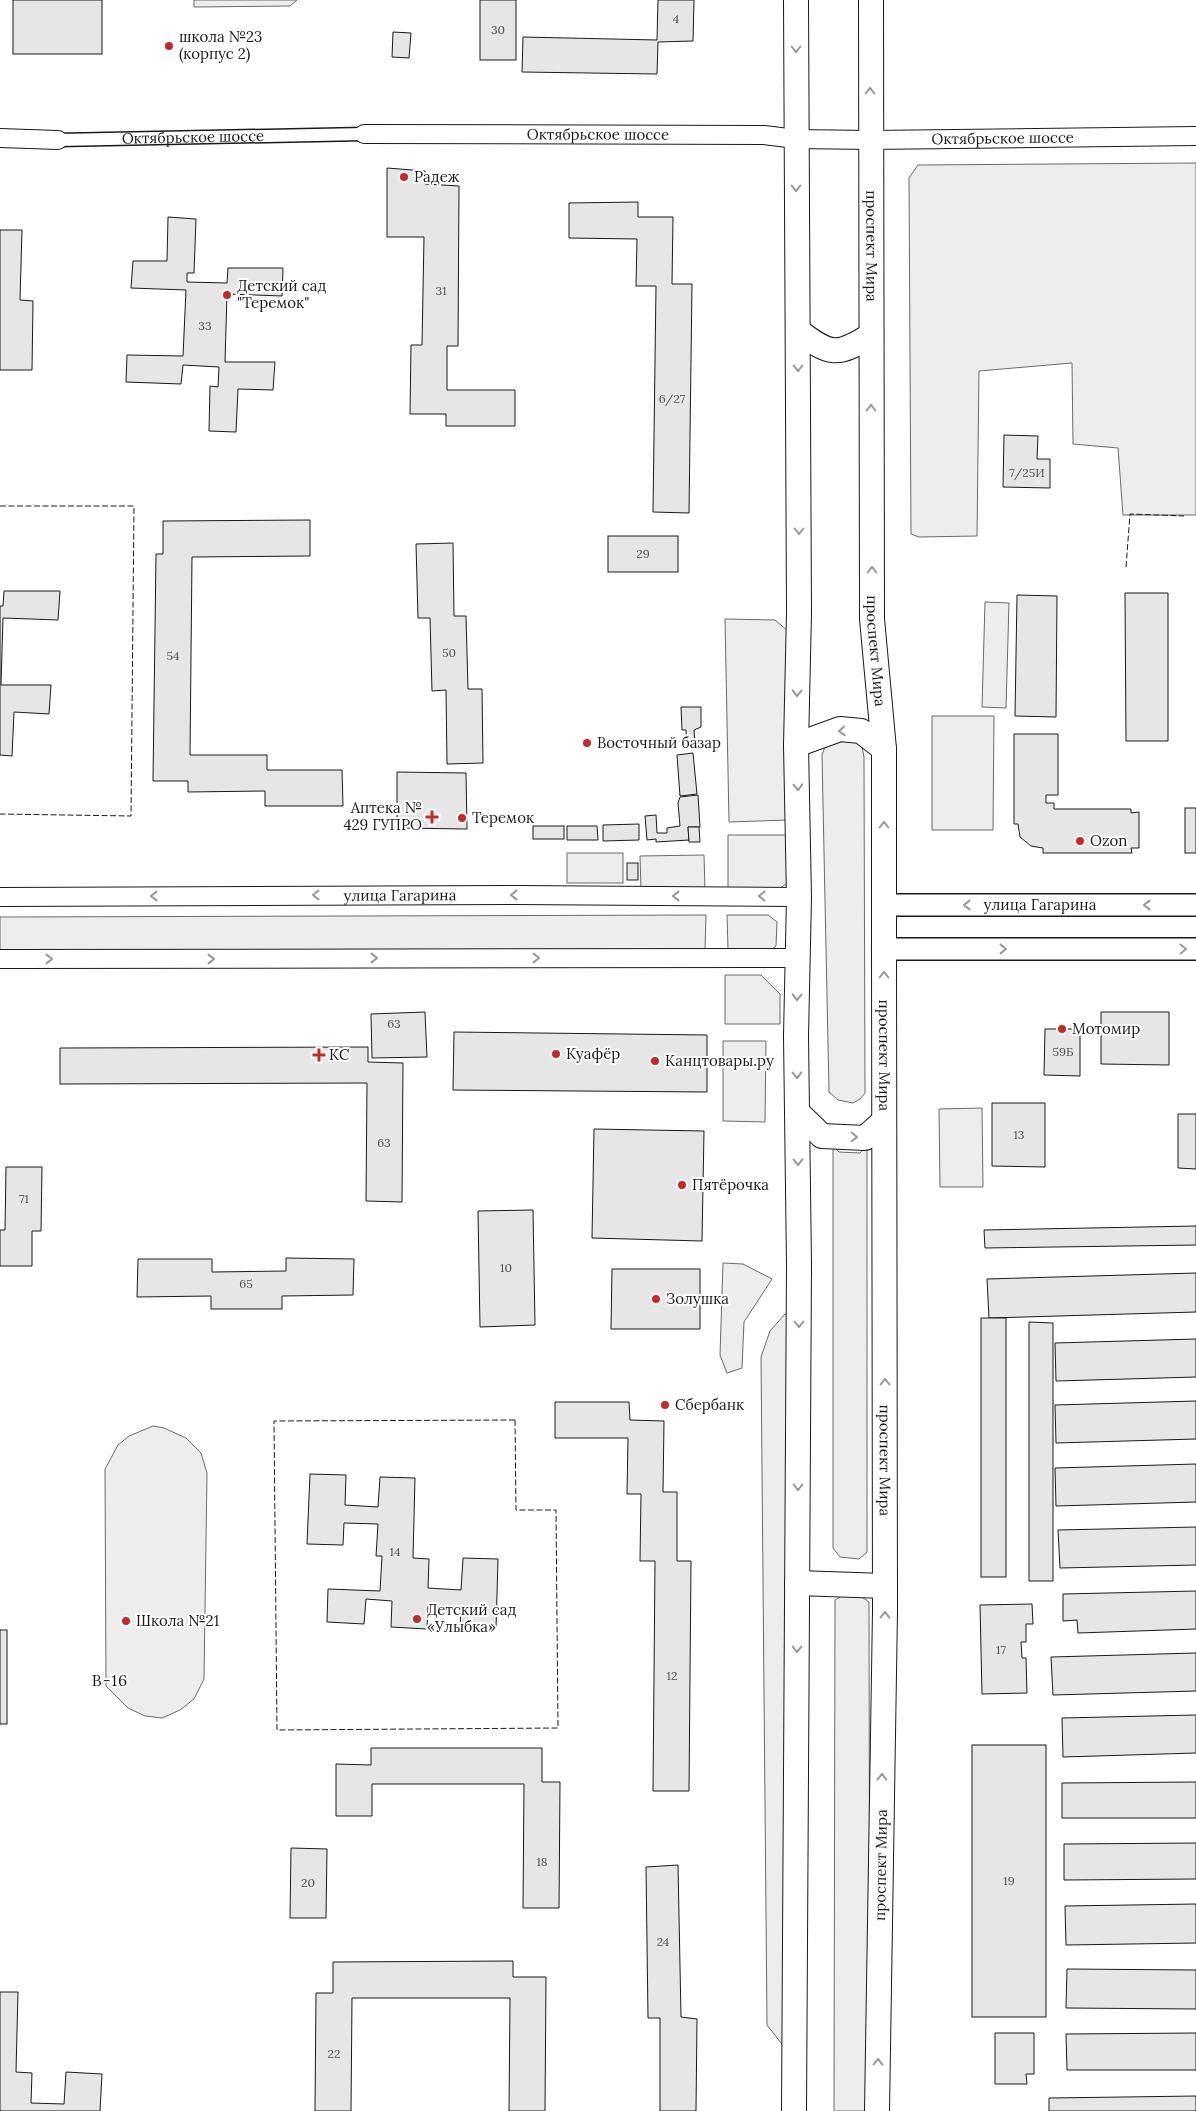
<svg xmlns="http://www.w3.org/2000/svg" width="1196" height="2111" font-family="Lora,serif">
  <rect width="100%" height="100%" fill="#fff"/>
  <g fill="#ededed" stroke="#6a6a6a">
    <path d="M194,0h103l-7,6 -96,1z"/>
    <path d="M1196,163v352h-73l-5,-67 -45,-4 -1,-81 -93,8 -2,165 -58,1 -8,-3 -2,-356 9,-13z"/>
    <path d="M985,602l24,1 -3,105 -24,-1z"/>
    <path d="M725,619l50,1 13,11v189l-59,2z"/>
    <path d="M932,716h62l-1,114h-61z"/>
    <path d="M834,738l19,2 9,7 2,10 1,336 -5,6 -7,4 -15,-3 -9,-8 -7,-337 4,-11z"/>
    <path d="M728,835h62v46l-15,11 -47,-1z"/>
    <rect x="567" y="853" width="56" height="30"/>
    <path d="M704,855l1,36 -64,-1 -1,-34z"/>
    <path d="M706,915l-1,35 -705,2v-35z"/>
    <path d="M727,915h41l9,7 -1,24 -6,5 -42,-2z"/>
    <path d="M725,975h36l19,19v30h-55z"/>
    <path d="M723,1041h43l-1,81 -42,-1z"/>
    <path d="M982,1108l1,79h-43l-1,-78z"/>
    <path d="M867,1145v407l-8,7 -19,-2 -7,-9v-402l6,6 21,1z"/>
    <path d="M723,1263l20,1 29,15 -28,43 -2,46 -15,5 -7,-18z"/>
    <path d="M785,1314l10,2 -3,741 -25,-32 -6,-668 9,-26z"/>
    <path d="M153,1426l11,2 22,10 15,15 6,20 -3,206 -10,20 -14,11 -18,8 -17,-2 -17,-8 -22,-22 -1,-217 13,-24 11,-9z"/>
    <path d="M843,1595l19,2 7,5 1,509h-36l1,-511z"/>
  </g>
  <g fill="#e6e6e6" stroke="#1a1a1a">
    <rect x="13" y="0" width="89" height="54"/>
    <rect x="480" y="0" width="36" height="60"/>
    <path d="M658,0h36l-1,41 -35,1 -1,32 -135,-2 1,-35 134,3z"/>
    <path d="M393,32l18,1 -2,25 -17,-1z"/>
    <path d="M387,168l38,3v13l34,2 -1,160h-11v44h68v36h-69v-12h-36l1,-69h11l2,-108h-37z"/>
    <path d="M638,202v15h35l-1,67h20l-3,229 -36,-1 3,-226h-20l1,-47 -68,-1v-35z"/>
    <path d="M168,217l28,2 -2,54h-7v9l40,1 1,-15h55l-1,28 -55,-2 -2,68h50l-2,28 -35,-1 -2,43 -27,-1 1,-45 8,1 1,-20 -36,-2 -2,19 -55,-2 1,-27 56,1 3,-66 -55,-2 2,-27h34z"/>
    <path d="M0,230h22l-2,70 13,1 -1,69h-32z"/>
    <path d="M1004,435l34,1 -1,23h13v29l-47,-1z"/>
    <path d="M310,520v36l-118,1 -2,198h77v15h75l1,36h-78v-15l-77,1v-11h-35l3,-227h7v-33z"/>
    <rect x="608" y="536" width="70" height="36"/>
    <path d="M453,543l1,73h12l2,73h14l1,74 -36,1 -1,-74 -14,1 -2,-73h-12l-2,-74z"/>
    <path d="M4,591h56l-2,29 -55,-2 -2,67h50l-2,29 -35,-2 -2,44 -12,-1v-149h3z"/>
    <path d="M1125,593h43v148h-42z"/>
    <path d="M1017,595l40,1 -1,121 -41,-1z"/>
    <path d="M681,707h20v20l-7,3 1,17h-8l-1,-17h-4z"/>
    <path d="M1014,734h44v61h-12v8h8v6h77v4l8,-1v36h-8l1,5h-89v-5l-12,-2 -11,-9 -2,-13h-4z"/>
    <path d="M693,753l4,41 -17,2 -3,-41z"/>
    <path d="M397,772l69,1 1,56 -70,-1z"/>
    <path d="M698,795l2,32h-12l1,13 -33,2v-3l-9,1 -2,-24 11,-1 1,18h10v-5l13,-2 -2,-23 2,-6z"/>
    <rect x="1185" y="808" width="11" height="45"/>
    <path d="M639,824v16l-36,1v-16z"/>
    <rect x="533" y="826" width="31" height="13"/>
    <path d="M567,826h30l1,14h-31z"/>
    <path d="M688,827h11l1,15h-11z"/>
    <rect x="627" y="863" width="11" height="17"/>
    <path d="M425,1012l2,45 -55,1 -1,-44z"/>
    <path d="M1101,1012h68v53l-68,-1z"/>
    <path d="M1045,1029h35v47l-36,-1z"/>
    <path d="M454,1032l253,3v57l-254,-2z"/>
    <path d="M368,1047v15l35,1 -1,139 -36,-1 1,-118 -307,1v-36z"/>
    <path d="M992,1103h53v64l-53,-1z"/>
    <path d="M1178,1114h18v55l-18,-1z"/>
    <path d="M594,1129l110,2 -2,110 -110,-3z"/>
    <path d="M6,1167h36l-1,64h-9v35h-32v-36h5z"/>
    <path d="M533,1210l2,115 -55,2 -2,-116z"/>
    <path d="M1196,1226v19l-211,3 -1,-18z"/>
    <path d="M286,1258l68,1 -1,36 -71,1v13h-71v-13l-74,1 1,-38h74v13l74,-1z"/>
    <path d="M612,1269h88v60h-89z"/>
    <path d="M1196,1273v39l-207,6 -2,-39z"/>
    <rect x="981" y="1318" width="25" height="259"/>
    <path d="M1029,1322l24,1v258h-24z"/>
    <path d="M1196,1339v38l-140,4 -1,-38z"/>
    <path d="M1196,1401v38l-140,4 -1,-38z"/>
    <path d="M555,1402h74l1,18 34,1 -1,71h14v69h14l-2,230h-36l2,-230h-15l1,-67h-14l1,-56h-73z"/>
    <path d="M1196,1464v38l-140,4 -1,-38z"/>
    <path d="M310,1474l36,1 -1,30 33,2 2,-30 35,1 -2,80 16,1 -1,29 33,2 2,-32 35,1 -2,70 -36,-1 1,-21 -33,-1 -1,23 -36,-2 1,-26 -26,-2 -2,25 -37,-2 1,-33 52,2 2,-35h-6l2,-32 -34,-1 -1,22 -36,-1z"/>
    <path d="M1196,1527v38l-136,3 -2,-38z"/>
    <path d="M1196,1591v38l-118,4 -1,-13 -14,1v-27z"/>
    <path d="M1032,1604l1,20h-7v18h-5l1,16h4l1,35 -45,1 -2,-89z"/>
    <rect x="0" y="1630" width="7" height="94"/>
    <path d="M1196,1653v38l-143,4 -2,-38z"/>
    <path d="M1196,1715v38l-133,4 -1,-39z"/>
    <rect x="972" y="1745" width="74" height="272"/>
    <path d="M371,1748h171v34h18l-1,126h-36l1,-124h-152v32h-36v-52l35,1z"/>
    <path d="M1196,1782v36h-134v-35z"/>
    <path d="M1196,1843v36l-132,1v-36z"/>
    <path d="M291,1848l36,1 -1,69h-36z"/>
    <path d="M678,1865l3,152 16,2 -1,92h-36v-93h-12l-2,-151z"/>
    <path d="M1196,1904v39l-130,2 -1,-39z"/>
    <path d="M513,1961v16h33l-1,134h-36l1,-113h-158l-1,113h-36l1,-118h17v-31z"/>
    <path d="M1067,1969l129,1v39l-130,-1z"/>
    <path d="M0,1992h18l-2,80 16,1 -1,30 33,1 2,-32 36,2 -2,37h-100z"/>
    <path d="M995,2033h39v41h-8l1,10h-32z"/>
    <path d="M1196,2033v37h-129l-1,-36z"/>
    <path d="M1196,2096v15h-147v-13z"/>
  </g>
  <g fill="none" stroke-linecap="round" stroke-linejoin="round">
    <defs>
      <g id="pedestrian">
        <path id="s1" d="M58,140l306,-6"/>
      </g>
      <g id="minor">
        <path id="s2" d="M364,134l400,1 32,4 74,1 326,-4"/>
        <path d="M0,138l58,2"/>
        <path id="s3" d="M0,897l516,-2 283,2"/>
        <path d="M0,959l797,-1"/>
      </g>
      <g id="tertiary">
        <path id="s4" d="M884,905h312"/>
        <path d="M884,949h312"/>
      </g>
      <g id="secondary">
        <path id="s5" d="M871,0l1,619 12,130v200l1,661 -8,501"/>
        <path d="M798,331c32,24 39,26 73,4"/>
        <path d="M796,745l44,-16 21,2 23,18"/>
        <path d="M798,1113l24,23 43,2 19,-17"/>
        <path d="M797,1583l88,3"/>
        <path d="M794,2111l5,-845 -3,-230 3,-139 -3,-152 3,-132 -3,-613"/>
      </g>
    </defs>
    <use href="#pedestrian" stroke="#1a1a1a" stroke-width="15"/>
    <use href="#minor" stroke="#1a1a1a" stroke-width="20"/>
    <use href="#tertiary" stroke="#1a1a1a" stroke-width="24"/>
    <use href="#secondary" stroke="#1a1a1a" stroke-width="26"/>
    <use href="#pedestrian" stroke="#fff" stroke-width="12"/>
    <use href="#minor" stroke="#fff" stroke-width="18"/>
    <use href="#tertiary" stroke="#fff" stroke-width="21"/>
    <use href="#secondary" stroke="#fff" stroke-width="24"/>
    <g stroke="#1a1a1a" stroke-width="1" stroke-dasharray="6 2.5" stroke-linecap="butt">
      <path d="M0,506h134l-3,310 -131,-2"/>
      <path d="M1126,567l4,-53 54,2"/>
      <path d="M515,1420l1,90h40l2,218 -281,2 -3,-309z"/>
    </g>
  </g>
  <defs><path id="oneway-chevron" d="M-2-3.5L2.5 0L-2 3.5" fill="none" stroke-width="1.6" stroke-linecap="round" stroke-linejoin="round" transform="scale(1.25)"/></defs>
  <g stroke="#989898">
    <use href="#oneway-chevron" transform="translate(796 49) rotate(90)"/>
    <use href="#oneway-chevron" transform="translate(870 91) rotate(-90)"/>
    <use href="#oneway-chevron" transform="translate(796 188) rotate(90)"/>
    <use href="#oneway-chevron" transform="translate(798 368) rotate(90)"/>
    <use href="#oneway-chevron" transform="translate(871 408) rotate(-90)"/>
    <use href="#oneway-chevron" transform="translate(799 531) rotate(90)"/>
    <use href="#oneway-chevron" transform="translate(872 570) rotate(-90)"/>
    <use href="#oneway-chevron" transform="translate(797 693) rotate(91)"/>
    <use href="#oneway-chevron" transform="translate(842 731) rotate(176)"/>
    <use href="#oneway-chevron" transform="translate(798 787) rotate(88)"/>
    <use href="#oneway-chevron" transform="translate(884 825) rotate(-90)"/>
    <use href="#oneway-chevron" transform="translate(316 895) rotate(180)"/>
    <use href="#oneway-chevron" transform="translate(514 895) rotate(180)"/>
    <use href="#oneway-chevron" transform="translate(154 896) rotate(180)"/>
    <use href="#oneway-chevron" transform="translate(676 896) rotate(-180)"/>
    <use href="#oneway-chevron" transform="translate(762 896) rotate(-179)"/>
    <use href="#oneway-chevron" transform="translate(967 905) rotate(180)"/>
    <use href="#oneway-chevron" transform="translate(1147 905) rotate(-180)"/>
    <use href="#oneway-chevron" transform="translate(1003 949)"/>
    <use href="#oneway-chevron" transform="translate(1183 949) rotate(-1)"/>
    <use href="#oneway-chevron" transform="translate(374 958)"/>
    <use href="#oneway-chevron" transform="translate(536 958)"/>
    <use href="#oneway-chevron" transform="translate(49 959)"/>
    <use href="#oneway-chevron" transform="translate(211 959)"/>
    <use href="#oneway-chevron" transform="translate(884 975) rotate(-90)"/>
    <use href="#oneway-chevron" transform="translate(797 997) rotate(91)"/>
    <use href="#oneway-chevron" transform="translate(797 1075) rotate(89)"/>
    <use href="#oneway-chevron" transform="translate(854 1137) rotate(2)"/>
    <use href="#oneway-chevron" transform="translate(798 1162) rotate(89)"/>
    <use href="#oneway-chevron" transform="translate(799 1324) rotate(90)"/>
    <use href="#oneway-chevron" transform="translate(885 1382) rotate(-90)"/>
    <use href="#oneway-chevron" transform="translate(798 1487) rotate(90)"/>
    <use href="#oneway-chevron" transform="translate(885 1615) rotate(-89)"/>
    <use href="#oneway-chevron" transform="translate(797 1649) rotate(90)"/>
    <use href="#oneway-chevron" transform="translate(882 1777) rotate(-89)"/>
    <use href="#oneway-chevron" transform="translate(878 2062) rotate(-89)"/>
  </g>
  <g fill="#c62828" stroke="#fff" stroke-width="2">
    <circle cx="169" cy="46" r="5"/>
    <circle cx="404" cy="177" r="5"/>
    <circle cx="227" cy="295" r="5"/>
    <circle cx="587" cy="743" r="5"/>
    <path d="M429.5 809.5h5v5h5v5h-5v5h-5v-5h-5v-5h5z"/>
    <circle cx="462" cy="818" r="5"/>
    <circle cx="1080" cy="841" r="5"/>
    <circle cx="1062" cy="1029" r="5"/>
    <circle cx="556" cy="1054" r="5"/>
    <path d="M316.5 1047.5h5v5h5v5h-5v5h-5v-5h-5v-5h5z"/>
    <circle cx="655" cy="1061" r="5"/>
    <circle cx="682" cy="1185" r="5"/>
    <circle cx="656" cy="1299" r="5"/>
    <circle cx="665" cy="1405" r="5"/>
    <circle cx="417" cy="1619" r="5"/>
    <circle cx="126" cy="1621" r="5"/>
  </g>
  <g text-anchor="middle" stroke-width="4" stroke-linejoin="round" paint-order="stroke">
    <g font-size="12" fill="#4d4d4d">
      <text x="676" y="23">4</text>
      <text x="498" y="34">30</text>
      <text x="441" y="295">31</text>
      <text x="205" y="330">33</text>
      <text x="672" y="403">6/27</text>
      <text x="1027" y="477">7/25И</text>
      <text x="643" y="558">29</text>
      <text x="449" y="657">50</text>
      <text x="173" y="660">54</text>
      <text x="394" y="1028">63</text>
      <text x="1063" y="1056">59Б</text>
      <text x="1019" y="1139">13</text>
      <text x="384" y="1147">63</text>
      <text x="24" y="1203">71</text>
      <text x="506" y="1272">10</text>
      <text x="246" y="1288">65</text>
      <text x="395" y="1556">14</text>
      <text x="1001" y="1654">17</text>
      <text x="672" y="1680">12</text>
      <text x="542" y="1866">18</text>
      <text x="1009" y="1885">19</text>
      <text x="308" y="1887">20</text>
      <text x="663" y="1946">24</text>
      <text x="334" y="2058">22</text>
    </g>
    <g font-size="15" fill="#1a1a1a" stroke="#fff" text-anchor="start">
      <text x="179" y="42">школа №23<tspan x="179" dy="17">(корпус 2)</tspan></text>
      <text x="414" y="182">Радеж</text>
      <text x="237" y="291">Детский сад<tspan x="237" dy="17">"Теремок"</tspan></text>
      <text x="597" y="748">Восточный базар</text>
      <text x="422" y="813" text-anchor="end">Аптека №<tspan x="422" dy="17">429 ГУПРО</tspan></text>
      <text x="472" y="823">Теремок</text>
      <text x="1090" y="846">Ozon</text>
      <text x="1072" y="1034">Мотомир</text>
      <text x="566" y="1059">Куафёр</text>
      <text x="329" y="1060">КС</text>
      <text x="665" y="1066">Канцтовары.ру</text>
      <text x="692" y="1190">Пятёрочка</text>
      <text x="666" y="1304">Золушка</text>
      <text x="675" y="1410">Сбербанк</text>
      <text x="427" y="1615">Детский сад<tspan x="427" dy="17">«Улыбка»</tspan></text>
      <text x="136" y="1626">Школа №21</text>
    </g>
    <g font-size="15" fill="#1a1a1a" stroke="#fff">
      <text dy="5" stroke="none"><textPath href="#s2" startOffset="234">Октябрьское шоссе</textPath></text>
      <text dy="5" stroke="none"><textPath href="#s1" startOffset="135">Октябрьское шоссе</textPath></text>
      <text dy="5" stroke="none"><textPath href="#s2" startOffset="639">Октябрьское шоссе</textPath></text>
      <text dy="5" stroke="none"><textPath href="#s5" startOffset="246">проспект Мира</textPath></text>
      <text dy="5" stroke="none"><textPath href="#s5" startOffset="651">проспект Мира</textPath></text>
      <text dy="5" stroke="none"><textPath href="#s3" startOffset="400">улица Гагарина</textPath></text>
      <text dy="5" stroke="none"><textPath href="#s4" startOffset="156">улица Гагарина</textPath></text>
      <text dy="5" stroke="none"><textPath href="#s5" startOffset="1056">проспект Мира</textPath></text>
      <text dy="5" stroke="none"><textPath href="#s5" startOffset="1461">проспект Мира</textPath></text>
      <text transform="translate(881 1865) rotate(-89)" y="5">проспект Мира</text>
    </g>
    <g font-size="16" letter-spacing="1" fill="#1a1a1a" stroke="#fff">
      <text x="110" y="1686">В-16</text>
    </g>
  </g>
</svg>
